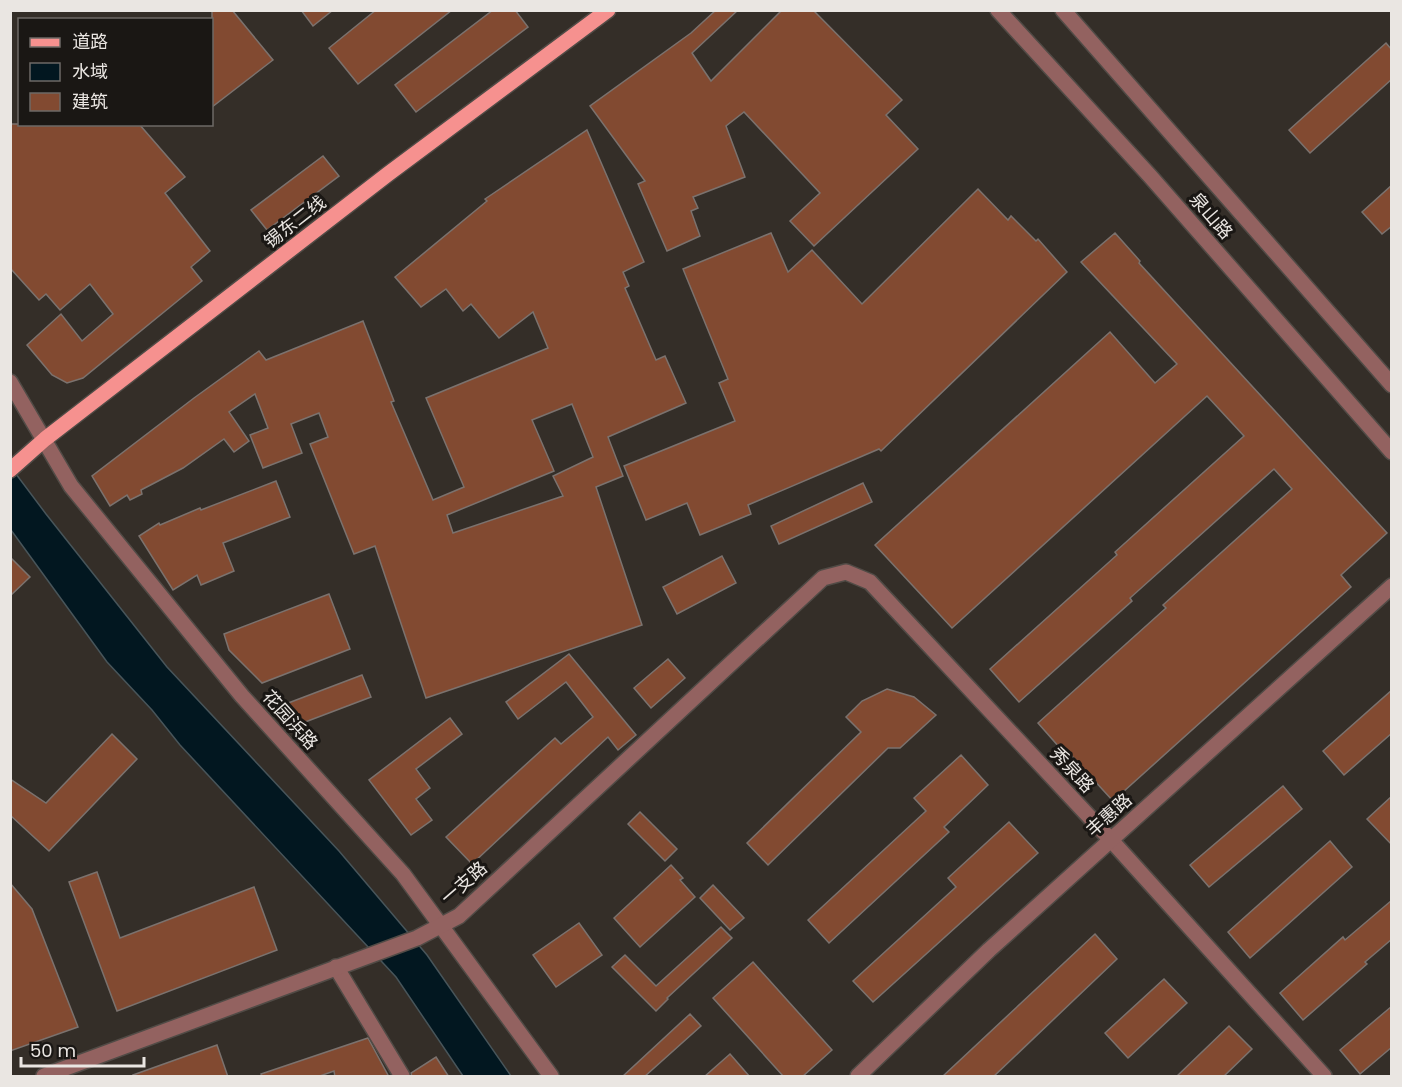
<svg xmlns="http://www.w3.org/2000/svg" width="1402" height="1087" font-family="Poppins,'Noto Sans SC',sans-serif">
  <rect width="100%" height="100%" fill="#342e28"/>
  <path fill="#021720" stroke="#48555a" stroke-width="1.5" d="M10,466l36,48 121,153 172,184 88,104 84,121h-48l-67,-99 -216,-232 -28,-35 -45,-48 -96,-132z"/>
  <g fill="#824a31" stroke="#7b726e" stroke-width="1.5" fill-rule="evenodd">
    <path d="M212,10h20l41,50 -61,47z"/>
    <path d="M301,10h32l-20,16z"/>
    <path d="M376,10h76l-94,74 -29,-36z"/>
    <path d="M493,10h22l13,17 -112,85 -21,-27z"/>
    <path d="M716,10h22l-46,43 19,28 71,-71h31l89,90 -16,15 32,34 -104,97 -24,-25 30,-28 -76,-81 -18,14 19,51 -52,20 5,11 -7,3 9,25 -33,15 -29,-67 7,-3 -55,-75 101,-73z"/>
    <path d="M1386,43l6,7v29l-82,74 -21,-23z"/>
    <path d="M10,124h129l46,53 -20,16 45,58 -19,16 11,14 -119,97 -16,5 -15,-8 -25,-30 34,-31 21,27 31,-27 -23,-30 -30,26 -14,-16 -7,6 -29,-32z"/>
    <path d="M587,130l57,132 -21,10 6,14 -4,2 31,72 9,-4 21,47 -78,34 15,39 -27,11 46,138 -216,73 -51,-152 -21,8 -44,-110 18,-7 -9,-24 -28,11 11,29 -39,15 -13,-33 18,-7 -13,-34 -26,18 20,29 -15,11 -10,-13 -41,29 -42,22 1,4 -12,6 -3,-5 -17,11 -18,-30 102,-78 65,-47 7,9 97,-39 31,80 -3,1 42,98 31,-13 -38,-89 122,-50 -15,-36 -34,26 -28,-34 -8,7 -17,-22 -25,18 -26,-30 92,-76 -2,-2zM572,404l21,53 -40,19 10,20 -110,37 -6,-18 107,-44 -22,-51z"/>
    <path d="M323,156l16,20 -72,54 -16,-20z"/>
    <path d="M1392,185v41l-10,8 -20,-22z"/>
    <path d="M978,189l30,31 3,-4 25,25 2,-2 29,33 -186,179 -2,-2 -131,56 3,9 -51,21 -13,-32 -41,17 -22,-54 111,-45 -16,-38 9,-4 -45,-110 88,-36 17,39 24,-22 50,54z"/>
    <path d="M1115,233l25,28 -1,2 248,270 -46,42 10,12 -238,214 -43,-47 -3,2 -29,-33 128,-115 -3,-3 129,-116 -18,-20 -144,129 2,3 -113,101 -29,-33 127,-114 -2,-3 129,-116 -37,-40 -255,232 -77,-83 235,-213 45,51 22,-19 -96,-102z"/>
    <path d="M276,481l14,36 -67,26 11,28 -33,14 -4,-10 -24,15 -34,-54 20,-13 1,2 40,-17 1,2z"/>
    <path d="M863,483l9,19 -93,42 -8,-18z"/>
    <path d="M722,556l14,27 -59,31 -14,-27z"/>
    <path d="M10,557l20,20 -20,19z"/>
    <path d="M329,594l21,55 -88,34 -33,-33 -5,-16z"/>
    <path d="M569,654l67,81 -18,15 -10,-13 -136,127 -26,-27 109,-99 6,6 32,-27 -27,-35 -48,37 -12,-17z"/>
    <path d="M668,659l17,19 -34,30 -17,-20z"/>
    <path d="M362,675l9,22 -79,30 -9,-22z"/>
    <path d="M887,689l27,8 22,18 -36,33h-12l-120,117 -21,-22 114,-111 -15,-15 16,-16z"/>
    <path d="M1392,690v43l-48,42 -21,-24z"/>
    <path d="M450,718l12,16 -46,35 14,19 -14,11 16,21 -21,15 -42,-55z"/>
    <path d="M112,734l25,25 -88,92 -39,-36v-36l36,24z"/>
    <path d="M961,755l27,30 -44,42 5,5 -120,111 -21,-23 118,-109 -12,-13z"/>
    <path d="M1283,786l19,23 -93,78 -19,-22z"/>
    <path d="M1392,796v49l-25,-26z"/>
    <path d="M640,812l37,37 -12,12 -37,-37z"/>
    <path d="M1009,822l29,31 -165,149 -20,-21 103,-94 -8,-9z"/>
    <path d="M1330,841l22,26 -102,91 -22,-26z"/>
    <path d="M671,865l12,13 -3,2 15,17 -55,50 -26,-29z"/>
    <path d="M97,872l23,66 134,-51 23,63 -160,61 -48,-129z"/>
    <path d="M10,883l22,26 46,118 -68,24z"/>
    <path d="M713,885l31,33 -14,12 -30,-32z"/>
    <path d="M1392,900v39l-27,23 2,2 -64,56 -23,-27 63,-56 2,3z"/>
    <path d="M579,923l23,32 -46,32 -23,-32z"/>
    <path d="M721,927l11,11 -65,60 1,1 -12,12 -44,-44 13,-12 31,31z"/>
    <path d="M1095,934l22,25 -124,118h-51z"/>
    <path d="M753,962l79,88 -30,27h-18l-71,-79z"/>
    <path d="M1164,979l23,24 -59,55 -23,-25z"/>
    <path d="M1392,1006v41l-32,27 -20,-24z"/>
    <path d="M690,1014l11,12 -57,51h-22z"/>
    <path d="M1229,1026l23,23 -29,28h-47z"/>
    <path d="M368,1038l21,39h-54l-1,-6 -17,6h-55l-1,-3z"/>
    <path d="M217,1045l11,32h-94l-1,-2z"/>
    <path d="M730,1054l20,23h-46z"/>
    <path d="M436,1057l13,20h-37l-1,-4z"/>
  </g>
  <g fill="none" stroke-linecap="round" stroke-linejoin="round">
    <defs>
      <g id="minor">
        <path d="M998,10l152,166 242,276"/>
        <path d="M1063,10l329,375"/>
        <path d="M10,382l61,104 171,210 161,178 148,202"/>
        <path d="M336,967l66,109"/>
        <path d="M44,1076l373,-138 42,-22 364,-338 23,-6 24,10 241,258 213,236"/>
        <path d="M858,1076l131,-126 403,-364"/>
      </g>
      <path id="major" d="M10,470l35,-31 343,-265 220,-164"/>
    </defs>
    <use href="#minor" stroke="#514b46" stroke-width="18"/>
    <use href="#major" stroke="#514b46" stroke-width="18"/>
    <use href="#minor" stroke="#936260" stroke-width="15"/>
    <use href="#major" stroke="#f6918f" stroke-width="15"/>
  </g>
  <g text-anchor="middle" stroke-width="6" stroke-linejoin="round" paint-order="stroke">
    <g font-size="18" fill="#eae6e2" stroke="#1a1714">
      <text transform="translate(1211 216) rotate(49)" y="6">泉山路</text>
      <text transform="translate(295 222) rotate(-38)" y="6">锡东二线</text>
      <text transform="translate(290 720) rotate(48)" y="6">花园浜路</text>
      <text transform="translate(1072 770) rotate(47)" y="6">秀泉路</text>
      <text transform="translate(1109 815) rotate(-42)" y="6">丰惠路</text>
      <text transform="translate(464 883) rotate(-41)" y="6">一支路</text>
    </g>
  </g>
  <rect width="1402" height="1087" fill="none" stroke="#eae6e2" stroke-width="24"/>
  <rect x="18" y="18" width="195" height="108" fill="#1a1714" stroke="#6d6a66" stroke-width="1.5"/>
  <rect x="30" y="38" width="30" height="9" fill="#f6918f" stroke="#6d6a66" stroke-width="1.5"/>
  <text x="72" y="48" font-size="18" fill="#eae6e2">道路</text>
  <rect x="30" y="63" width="30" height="18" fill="#021720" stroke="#6d6a66" stroke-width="1.5"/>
  <text x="72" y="78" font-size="18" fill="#eae6e2">水域</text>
  <rect x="30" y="93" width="30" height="18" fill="#824a31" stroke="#6d6a66" stroke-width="1.5"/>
  <text x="72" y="108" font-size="18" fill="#eae6e2">建筑</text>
  <path d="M21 1057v9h123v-9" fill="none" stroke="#eae6e2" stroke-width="3"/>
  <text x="30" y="1057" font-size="18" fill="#eae6e2" stroke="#1a1714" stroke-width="4.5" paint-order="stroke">50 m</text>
</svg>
